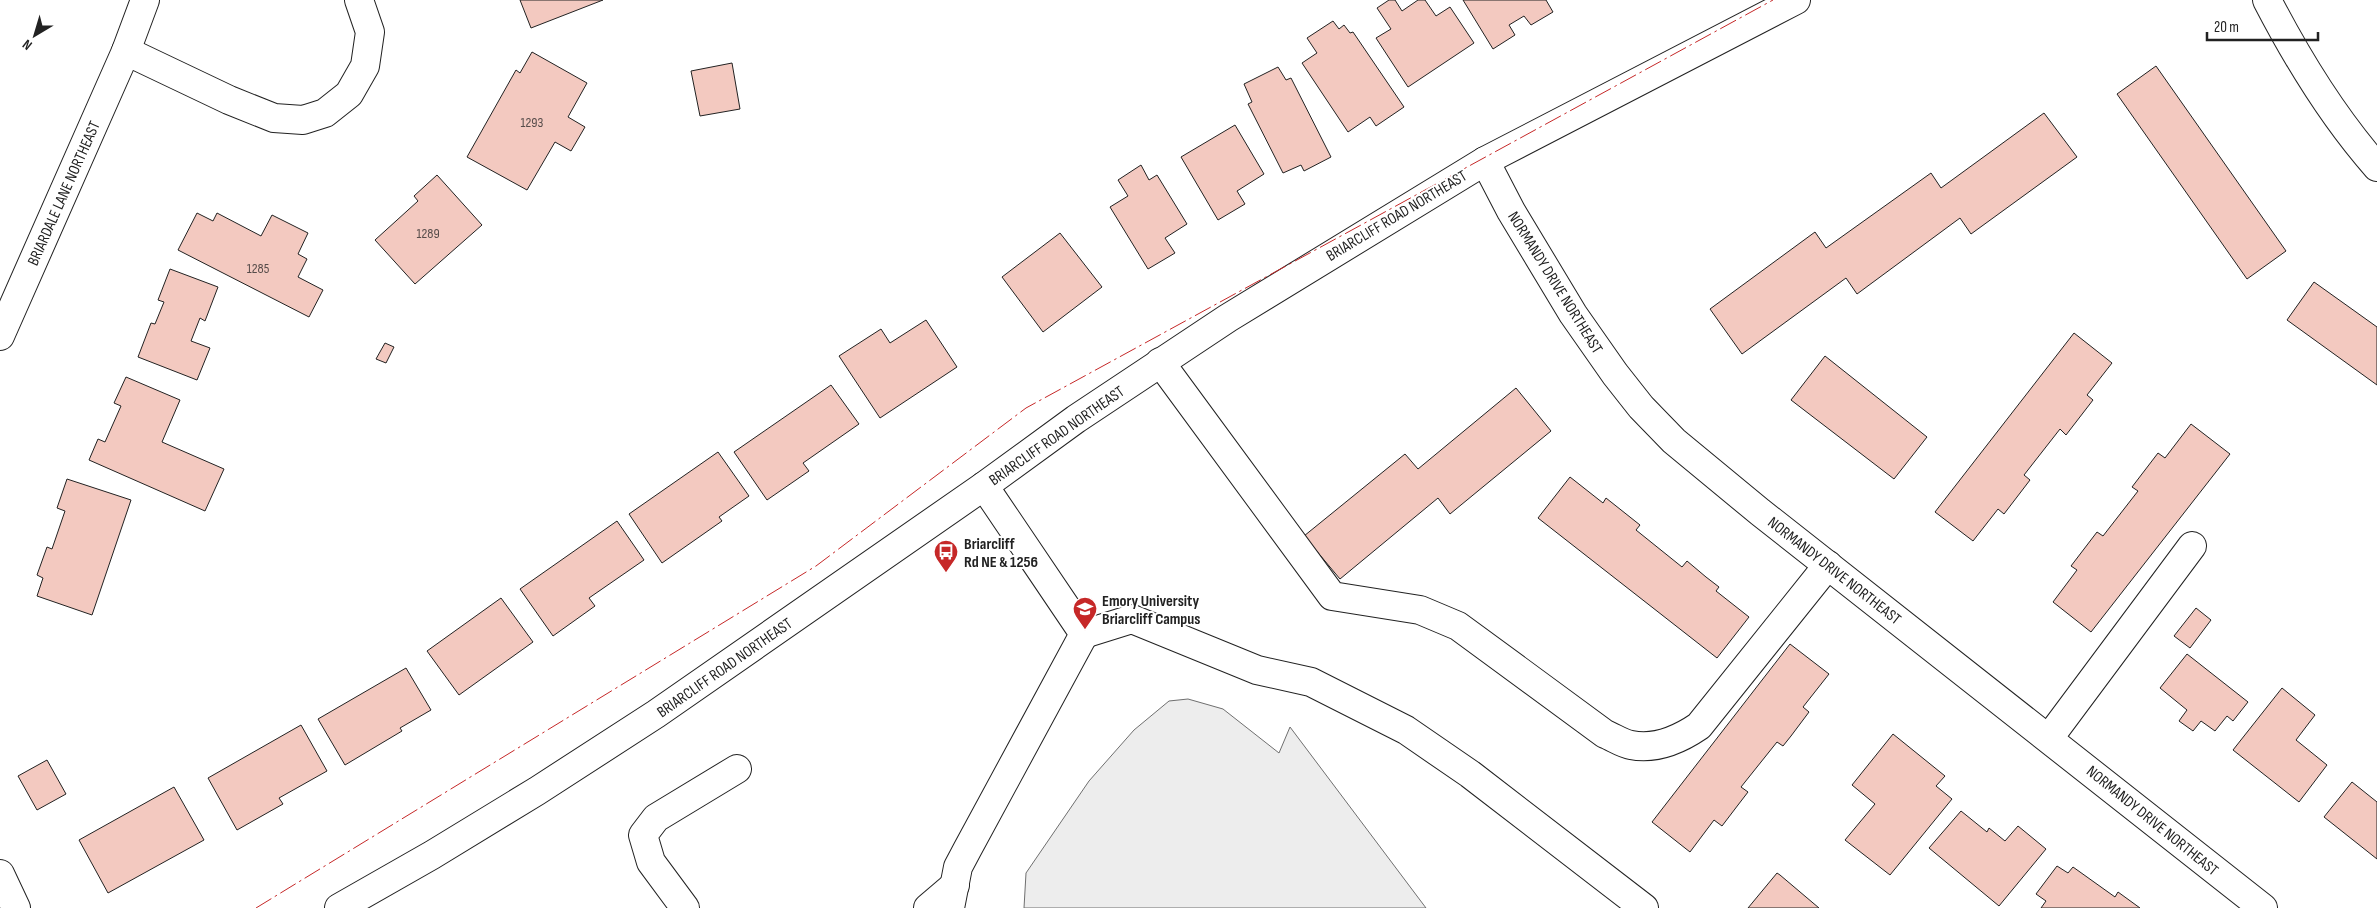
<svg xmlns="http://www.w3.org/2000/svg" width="2377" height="908" font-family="'Sofia Sans Condensed',sans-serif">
  <rect width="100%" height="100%" fill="#fff"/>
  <path fill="#ededed" stroke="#6f6f6f" d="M1188,699l35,10 56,44 11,-26 136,181h-402l2,-35 63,-92 45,-51 35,-29z"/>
  <g fill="#f3c9c0" stroke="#222">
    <path d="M520,0h83l-72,28z"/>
    <path d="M1389,0h6l7,11 16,-11h7l11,16 14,-9 24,36 -66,44 -32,-49 15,-9 -14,-21z"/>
    <path d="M1463,0h83l7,12 -22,13 -7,-9 -15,9 6,10 -22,14z"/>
    <path d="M1333,21l6,8 5,-4 6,8 3,-1 51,75 -28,19 -6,-9 -22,15 -46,-69 15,-10 -10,-15z"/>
    <path d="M532,52l55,31 -19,34 17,10 -14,24 -16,-9 -28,48 -60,-33 49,-87 4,3z"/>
    <path d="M732,63l8,46 -40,7 -9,-45z"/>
    <path d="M2156,66l130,185 -39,28 -130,-185z"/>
    <path d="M1278,67l8,13 5,-2 40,79 -27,14 -3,-6 -18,8 -35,-69 4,-2 -8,-18z"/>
    <path d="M2044,113l33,44 -106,77 -11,-16 -103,76 -11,-16 -104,76 -32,-45 105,-77 11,16 105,-75 10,15z"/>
    <path d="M1235,125l29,49 -27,17 8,13 -27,16 -37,-63z"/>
    <path d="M1141,165l8,15 8,-5 30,49 -22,14 10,15 -27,16 -38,-62 18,-11 -10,-16z"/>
    <path d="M437,175l45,50 -67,59 -40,-44 43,-39 -4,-5z"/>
    <path d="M197,213l16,8 4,-8 44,23 11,-21 36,18 -10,21 9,5 -9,18 25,13 -14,27 -131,-67z"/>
    <path d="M1060,233l42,54 -59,45 -41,-55z"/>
    <path d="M170,269l48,18 -13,34 -5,-3 -9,23 19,7 -13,32 -59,-23 13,-34 4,1 9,-22 -6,-2z"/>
    <path d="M2314,282l63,45v58l-90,-65z"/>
    <path d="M926,320l31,47 -77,51 -41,-62 42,-27 9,14z"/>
    <path d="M2074,333l38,30 -25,32 6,5 -27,35 -6,-6 -36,46 6,5 -26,34 -6,-5 -25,32 -38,-29z"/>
    <path d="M385,343l9,4 -8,16 -10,-4z"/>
    <path d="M1825,356l102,81 -33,42 -103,-79z"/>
    <path d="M126,377l54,23 -18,42 62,27 -19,42 -116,-51 9,-21 7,3 16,-36 -7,-3z"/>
    <path d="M831,385l28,39 -56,39 6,8 -42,29 -33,-48z"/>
    <path d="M1516,388l35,43 -101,83 -12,-16 -98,81 -36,-43 101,-82 13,15z"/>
    <path d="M2191,424l39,30 -139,178 -38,-30 24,-32 -6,-4 26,-34 6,4 35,-45 -6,-4 26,-34 7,5z"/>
    <path d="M718,452l31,44 -30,21 3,4 -60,42 -33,-49z"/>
    <path d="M1570,477l33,26 3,-5 34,27 -4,5 46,37 5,-6 19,16 13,10 -3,4 33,26 -32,41 -179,-140z"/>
    <path d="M67,479l64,21 -39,115 -55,-19 6,-18 -6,-3 10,-28 5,2 13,-38 -8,-3z"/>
    <path d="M617,521l27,39 -55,38 6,8 -42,30 -33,-47z"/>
    <path d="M501,598l32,44 -74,53 -32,-44z"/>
    <path d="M2196,608l15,12 -21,28 -16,-12z"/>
    <path d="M1790,644l39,30 -26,33 6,5 -18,24 -8,10 -6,-4 -36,45 7,5 -10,13 -16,21 -8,-6 -24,32 -38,-30z"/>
    <path d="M2187,654l61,48 -15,19 -6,-5 -12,15 -14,-10 -8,10 -14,-10 8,-11 -27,-22z"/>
    <path d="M406,668l25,42 -31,18 2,3 -57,34 -27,-46z"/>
    <path d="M2282,688l33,27 -19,25 31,25 -28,37 -66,-52z"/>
    <path d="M301,725l26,46 -48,27 4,6 -46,26 -29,-52z"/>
    <path d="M1893,734l52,42 -9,10 16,13 -62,76 -45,-35 30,-36 -23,-19z"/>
    <path d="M47,760l19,34 -29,16 -19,-34z"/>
    <path d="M2352,782l25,20v57l-53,-42z"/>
    <path d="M174,787l30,53 -96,53 -29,-53z"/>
    <path d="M1961,811l26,21 2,-4 16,13 13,-15 28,23 -47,57 -70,-58z"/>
    <path d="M2057,866l11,7 5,-6 42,30 3,-5 22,16h-99l5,-7 -10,-7z"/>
    <path d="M1777,873l3,2 39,33h-71z"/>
  </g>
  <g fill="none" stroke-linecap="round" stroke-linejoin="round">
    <defs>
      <g id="minor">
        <path d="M2267,0c31,60 65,116 110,167"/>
        <path d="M126,51l103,49 45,18 29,2 22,-7 24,-19 16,-28 5,-34 -11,-32"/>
        <path d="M1485,161l26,50 62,103 42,60 26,33 33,34 86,71 503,396"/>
        <path d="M0,336l126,-285 19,-51"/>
        <path d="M1160,362l172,234 88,14 38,16 147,108c8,3 18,10 26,11 25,5 49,-6 68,-19l129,-161"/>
        <path d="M1084,634l48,-15 125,51 54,12 95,48 64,44 174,134"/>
        <path d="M2049,738l143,-192"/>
        <path d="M0,874l16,34"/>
        <path d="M685,908l-34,-46 -8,-27 13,-17 81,-49"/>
        <path d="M928,908l27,-23"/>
        <path d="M950,908l8,-41 9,-17 117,-216 -100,-148"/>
      </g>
      <path id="major" d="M339,908l93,-53 105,-64 119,-77 328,-228 92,-67 152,-101 257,-157 311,-161"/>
    </defs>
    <use href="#minor" stroke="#222" stroke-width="30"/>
    <use href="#major" stroke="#222" stroke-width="30"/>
    <use href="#minor" stroke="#fff" stroke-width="28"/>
    <use href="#major" stroke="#fff" stroke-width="28"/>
    <path stroke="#c62828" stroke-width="1" stroke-dasharray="18 4 2.5 4" stroke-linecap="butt" d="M256,908l560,-342 210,-158 747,-408"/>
  </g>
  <defs>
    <symbol id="bus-pin" viewBox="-11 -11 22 30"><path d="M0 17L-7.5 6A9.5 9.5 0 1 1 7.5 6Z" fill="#c62828" stroke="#fff"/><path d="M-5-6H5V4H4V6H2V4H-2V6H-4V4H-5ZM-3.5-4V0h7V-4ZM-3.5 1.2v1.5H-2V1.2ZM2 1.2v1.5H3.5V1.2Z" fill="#fff"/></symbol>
    <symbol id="university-pin" viewBox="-11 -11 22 30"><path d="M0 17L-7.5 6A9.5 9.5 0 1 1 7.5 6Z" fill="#c62828" stroke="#fff"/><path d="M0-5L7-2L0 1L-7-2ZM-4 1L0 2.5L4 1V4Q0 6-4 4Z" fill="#fff"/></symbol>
  </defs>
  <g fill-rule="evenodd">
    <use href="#bus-pin" x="932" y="538" width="28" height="38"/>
    <use href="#university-pin" x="1071" y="595" width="28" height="38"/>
  </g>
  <g text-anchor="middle" stroke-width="4" stroke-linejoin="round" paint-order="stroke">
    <g font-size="14" fill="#564c4a">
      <text x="532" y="127">1293</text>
      <text x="428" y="238">1289</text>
      <text x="258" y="273">1285</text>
    </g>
    <g font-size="16" fill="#222" stroke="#fff">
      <text transform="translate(63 193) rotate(-66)" y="6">BRIARDALE LANE NORTHEAST</text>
      <text transform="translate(1396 215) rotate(-31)" y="6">BRIARCLIFF ROAD NORTHEAST</text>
      <text transform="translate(1556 282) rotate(58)" y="6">NORMANDY DRIVE NORTHEAST</text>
      <text transform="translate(1056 435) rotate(-35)" y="6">BRIARCLIFF ROAD NORTHEAST</text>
      <text transform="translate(1835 570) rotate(38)" y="6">NORMANDY DRIVE NORTHEAST</text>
      <text transform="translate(724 667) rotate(-35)" y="6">BRIARCLIFF ROAD NORTHEAST</text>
      <text transform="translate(2153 820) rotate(39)" y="6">NORMANDY DRIVE NORTHEAST</text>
    </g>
    <g font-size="16" font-weight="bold" fill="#222" stroke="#fff" text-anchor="start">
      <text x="964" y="549">Briarcliff<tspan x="964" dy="18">Rd NE &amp; 1256</tspan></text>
      <text x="1102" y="606">Emory University<tspan x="1102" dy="18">Briarcliff Campus</tspan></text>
    </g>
  </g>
  <g transform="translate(35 35) rotate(218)" stroke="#ffffff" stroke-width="4" paint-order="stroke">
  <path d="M0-4L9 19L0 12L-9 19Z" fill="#222222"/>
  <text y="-8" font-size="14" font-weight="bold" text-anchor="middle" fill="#222222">N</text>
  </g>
  <path d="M2207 32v8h111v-8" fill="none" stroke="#222222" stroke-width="2.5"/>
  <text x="2214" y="32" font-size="15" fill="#222222" stroke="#ffffff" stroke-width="4" paint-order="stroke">20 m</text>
</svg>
